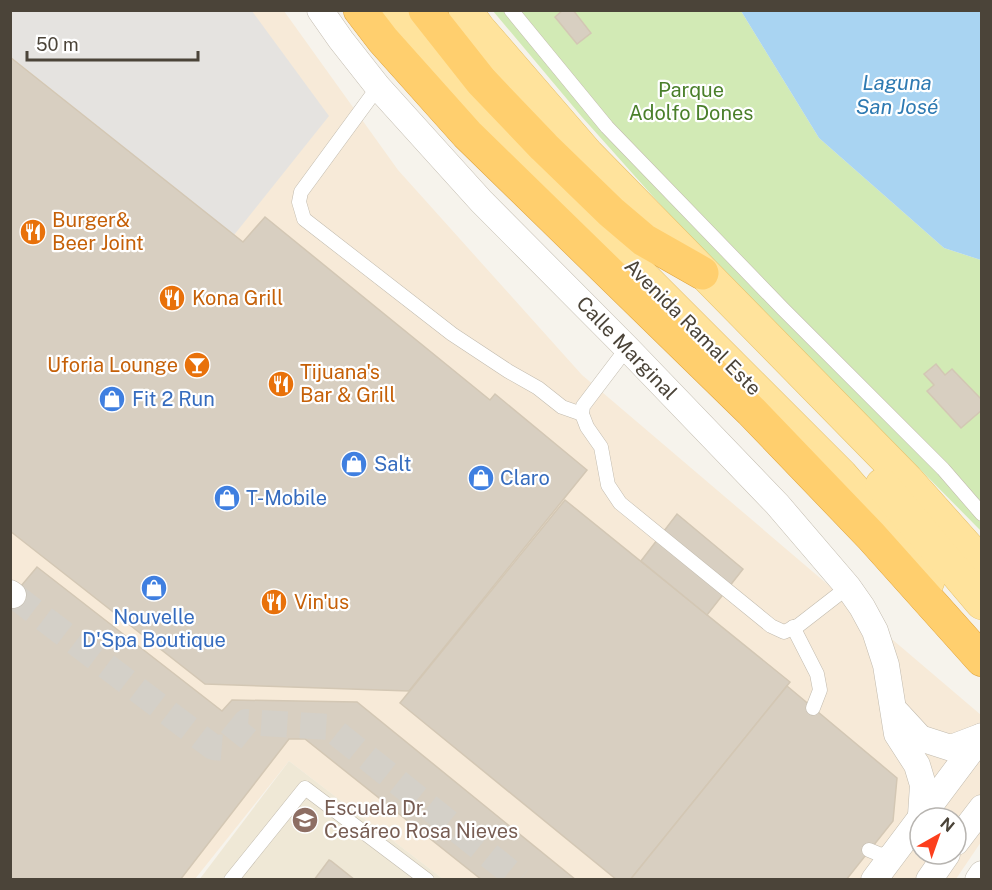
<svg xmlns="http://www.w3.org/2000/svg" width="992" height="890" font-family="'Public Sans',sans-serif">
  <rect width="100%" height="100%" fill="#f6f3ec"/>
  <path fill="#f7ead8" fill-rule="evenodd" d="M10,11h274l114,159 184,205 399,340v127l-25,37h-513l-154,-118 -94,118h-184zM920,818h36v36h-36z"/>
  <path fill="#efe8d6" d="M289,761l154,118 -244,1z"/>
  <path fill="#d2eab5" d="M493,11h248l78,127 125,110 37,12v271l-306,-310 -93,-104z"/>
  <path fill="#e5e3e0" d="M10,11h242l77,105 -95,119 -223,-178z"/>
  <path fill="#a9d4f2" d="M741,11h240v249l-37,-12 -125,-110z"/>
  <g fill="#d8cfc1" stroke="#d3c7b4" stroke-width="1.5">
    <path d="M563,10h10l18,23 -14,11 -22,-27z"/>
    <path d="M10,57l233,185 22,-25 225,183 5,-6 92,76 -178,221 -204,-7 -195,-153z"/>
    <path d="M936,364l9,11 7,-6 30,31v10l-21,18 -34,-37 7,-6 -10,-11z"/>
    <path d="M565,500l225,182 -160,198h-13l-217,-177z"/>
    <path d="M677,514l66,55 -36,46 -66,-54z"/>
    <path d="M37,567l185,144 10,-11 125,2 219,178h-94l-177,-141h-16l-109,141h-170v-281z"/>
    <path d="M787,686l110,92 -4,43 -47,59h-216z"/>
    <path d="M329,860l2,1 24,19h-41z"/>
  </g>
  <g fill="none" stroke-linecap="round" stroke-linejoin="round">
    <path stroke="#d4d0c8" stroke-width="26" stroke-dasharray="26 13" stroke-linecap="butt" d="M13,595l200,152 12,1 21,-26 83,5 191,153"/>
    <defs>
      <g id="service">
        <path d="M511,10l96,117 176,182 160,160 39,45"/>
        <path d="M378,87l-77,105 -2,10 5,17 148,115 56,37 30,17 24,19 20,7"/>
        <path d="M627,348l-44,58 -1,8 5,13 14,20 7,38 12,18 151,123 13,6 15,-7 49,-38"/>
        <path d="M793,627l24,47 3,16 -7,18"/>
        <path d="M869,850l12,5 13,-5"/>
        <path d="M231,880l74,-92 122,92"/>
      </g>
      <g id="minor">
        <path d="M320,10l21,30 37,47 103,114 146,147 150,156 71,83 14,20 13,24 11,34 11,69 20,31 6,20 -2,30"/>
        <path d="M10,593l3,2"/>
        <path d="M897,713l23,25 31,10 29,-11"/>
        <path d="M956,842l26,-34"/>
        <path d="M874,880l108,-144"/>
        <path d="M929,880l18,-26"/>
        <path d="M978,880l4,-6"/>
      </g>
      <g id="primary">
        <path d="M391,10l21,27 73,82 356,356 59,68 28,38"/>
        <path d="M465,10l14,19 109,126 319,325 75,84"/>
        <path d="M882,485l100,118"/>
      </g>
      <g id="motorway">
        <path d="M360,10l23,30 84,94 284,277 120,125 111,124"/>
        <path d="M425,10l56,71 63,66 67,65 33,28 58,33"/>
      </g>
    </defs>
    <use href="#service" stroke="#c2bbae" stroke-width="15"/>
    <use href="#minor" stroke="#c2bbae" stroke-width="27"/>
    <use href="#primary" stroke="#e6c16a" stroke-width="34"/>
    <use href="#motorway" stroke="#e0a43c" stroke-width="34"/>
    <use href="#service" stroke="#fff" stroke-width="14"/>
    <use href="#minor" stroke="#fff" stroke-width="26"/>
    <use href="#primary" stroke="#ffe39c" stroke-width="33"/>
    <use href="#motorway" stroke="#ffcf6e" stroke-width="33"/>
  </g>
  <defs>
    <symbol id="restaurant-disc" viewBox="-11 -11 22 22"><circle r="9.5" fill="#e8710a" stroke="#fff"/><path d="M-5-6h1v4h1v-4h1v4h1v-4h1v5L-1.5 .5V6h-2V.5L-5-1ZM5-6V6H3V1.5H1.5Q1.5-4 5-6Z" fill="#fff"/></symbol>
    <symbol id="bar-disc" viewBox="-11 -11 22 22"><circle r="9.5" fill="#e8710a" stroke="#fff"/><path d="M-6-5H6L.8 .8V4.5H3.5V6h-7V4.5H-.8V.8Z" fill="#fff"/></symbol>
    <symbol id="shop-disc" viewBox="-11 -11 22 22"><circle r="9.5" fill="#3f7fe0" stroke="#fff"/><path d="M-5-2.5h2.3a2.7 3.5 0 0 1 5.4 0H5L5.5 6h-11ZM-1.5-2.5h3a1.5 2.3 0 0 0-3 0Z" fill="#fff"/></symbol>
    <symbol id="school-disc" viewBox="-11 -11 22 22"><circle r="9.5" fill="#8d6e63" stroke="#fff"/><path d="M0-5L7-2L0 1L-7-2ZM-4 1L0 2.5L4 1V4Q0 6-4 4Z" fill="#fff"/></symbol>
  </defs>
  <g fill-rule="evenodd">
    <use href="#restaurant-disc" x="18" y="217" width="30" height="30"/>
    <use href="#restaurant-disc" x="157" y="283" width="30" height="30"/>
    <use href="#bar-disc" x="182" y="350" width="30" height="30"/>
    <use href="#restaurant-disc" x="266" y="369" width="30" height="30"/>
    <use href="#shop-disc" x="97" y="384" width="30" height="30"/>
    <use href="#shop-disc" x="339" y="449" width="30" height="30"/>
    <use href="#shop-disc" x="466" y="463" width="30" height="30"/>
    <use href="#shop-disc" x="212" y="483" width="30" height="30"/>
    <use href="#shop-disc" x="139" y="573" width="30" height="30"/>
    <use href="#restaurant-disc" x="259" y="587" width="30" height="30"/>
    <use href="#school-disc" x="290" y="805" width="30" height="30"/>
  </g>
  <g text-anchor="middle" stroke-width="4.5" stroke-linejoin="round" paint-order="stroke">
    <g font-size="20" fill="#4a7f2a" stroke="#fff">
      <text x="691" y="97">Parque<tspan x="691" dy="23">Adolfo Dones</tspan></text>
    </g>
    <g font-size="20" fill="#c56008" stroke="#fff" text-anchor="start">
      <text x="52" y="227">Burger&amp;<tspan x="52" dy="23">Beer Joint</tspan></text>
      <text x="192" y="305">Kona Grill</text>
      <text x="178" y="372" text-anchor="end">Uforia Lounge</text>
      <text x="300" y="379">Tijuana's<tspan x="300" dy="23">Bar &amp; Grill</tspan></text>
      <text x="294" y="609">Vin'us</text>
    </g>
    <g font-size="20" fill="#4b4439" stroke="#fff">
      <text transform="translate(693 327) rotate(45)" y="7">Avenida Ramal Este</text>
      <text transform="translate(627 348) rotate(46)" y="7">Calle Marginal</text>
    </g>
    <g font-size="20" fill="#366cbe" stroke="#fff" text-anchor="start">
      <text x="132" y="406">Fit 2 Run</text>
      <text x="374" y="471">Salt</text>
      <text x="500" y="485">Claro</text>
      <text x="246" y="505">T-Mobile</text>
      <text x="154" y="624" text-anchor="middle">Nouvelle<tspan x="154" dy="23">D'Spa Boutique</tspan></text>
    </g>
    <g font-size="20" fill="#785e54" stroke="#fff" text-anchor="start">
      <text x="324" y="815">Escuela Dr.<tspan x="324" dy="23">Cesáreo Rosa Nieves</tspan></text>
    </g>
    <g font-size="21" font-style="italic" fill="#2e7ab2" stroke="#fff">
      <text x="897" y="90">Laguna<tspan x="897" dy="24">San José</tspan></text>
    </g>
  </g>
  <rect width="992" height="890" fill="none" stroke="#4b4439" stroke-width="24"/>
  <g transform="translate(938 836) rotate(40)"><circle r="28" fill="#ffffff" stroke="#b7b4b0" stroke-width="1.5"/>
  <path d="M0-4.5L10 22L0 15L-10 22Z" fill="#fc3f1d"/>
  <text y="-9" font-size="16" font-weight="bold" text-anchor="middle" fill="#4b4439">N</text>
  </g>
  <path d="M27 51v9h171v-9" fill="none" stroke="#4b4439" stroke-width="3"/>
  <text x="36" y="51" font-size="18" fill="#4b4439" stroke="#ffffff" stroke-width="4.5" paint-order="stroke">50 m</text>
</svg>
